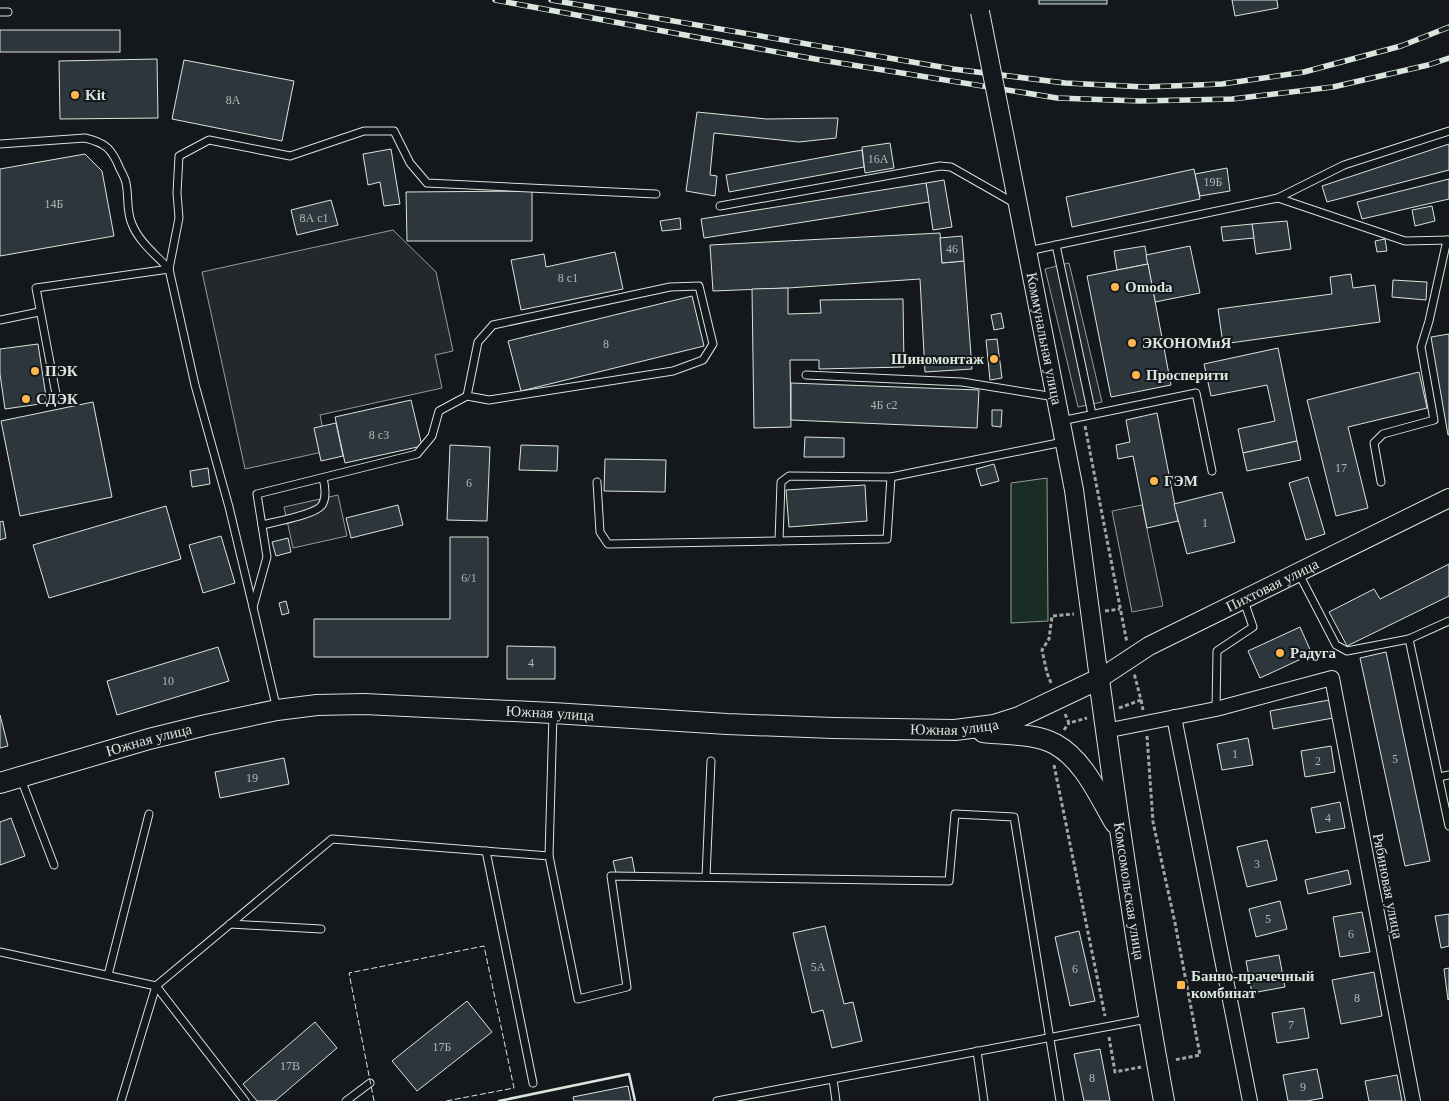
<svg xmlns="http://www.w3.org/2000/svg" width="1449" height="1101" font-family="'Times New Roman',serif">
  <rect width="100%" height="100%" fill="#14181c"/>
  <path fill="#1a2d24" stroke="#939e99" d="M1047,478l1,143 -37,2v-140z"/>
  <g fill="#24282b" stroke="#939e99">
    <path d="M393,230l43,42 17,79 -18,4 7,33 -122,27 7,36 -82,18 -43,-197z"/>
    <path d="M1069,263l33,139 -24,5 -33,-138z"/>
    <path d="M338,495l9,41 -54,12 -9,-41z"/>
    <path d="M1142,505l21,101 -31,6 -20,-101z"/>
  </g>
  <g fill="#2c363c" stroke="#d8e6dc">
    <rect x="1039" y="0" width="68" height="4"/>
    <path d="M1232,0h45l1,8 -43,8z"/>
    <rect x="0" y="30" width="120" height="22"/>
    <path d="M157,59l1,59 -98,1 -1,-58z"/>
    <path d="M184,60l110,21 -12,60 -110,-22z"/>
    <path d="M697,112l70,7 71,-1 -2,20 -37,4 -85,-9 -4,42 7,1 -2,20 -29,-5z"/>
    <path d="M890,143l4,25 -29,5 -3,-26z"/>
    <path d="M1449,144v26l-122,32 -5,-16z"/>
    <path d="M391,149l9,55 -16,2 -4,-24 -12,3 -5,-31z"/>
    <path d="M862,150l2,17 -135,25 -3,-17z"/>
    <path d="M85,154l17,17 12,65 -114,20v-87z"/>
    <path d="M1227,168l3,23 -30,5 -5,-22z"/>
    <path d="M1194,169l6,30 -128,28 -6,-30z"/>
    <path d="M1449,179v20l-87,20 -5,-17z"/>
    <path d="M944,180l8,47 -19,3 -7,-47z"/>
    <path d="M926,183l3,19 -225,36 -3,-19z"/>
    <path d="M532,191v50h-125l-1,-49z"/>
    <path d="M331,200l7,25 -41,10 -6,-25z"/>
    <path d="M1432,206l3,15 -20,5 -3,-16z"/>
    <path d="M680,218l1,11 -19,2 -2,-10z"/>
    <path d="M1287,221l4,28 -35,5 -4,-30z"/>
    <path d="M1252,224l2,14 -31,3 -2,-14z"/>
    <path d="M940,233l2,30 22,-2 8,108 -47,3 -5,-93 -132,9 -75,3 -3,-46z"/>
    <path d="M962,236l2,25 -22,2 -2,-25z"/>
    <path d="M1385,239l2,12 -10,1 -2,-11z"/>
    <path d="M1145,246l3,18 -31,6 -3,-19z"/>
    <path d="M1190,246l10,47 -45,9 -9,-47z"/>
    <path d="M615,252l8,37 -102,21 -10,-50 33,-6 2,13z"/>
    <path d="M1148,264l23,121 -60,12 -24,-121z"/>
    <path d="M1351,274l2,14 22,-3 5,37 -157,22 -5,-35 114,-15 -2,-17z"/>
    <path d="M1393,280l34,2 -1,18 -34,-3z"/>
    <path d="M788,288v26l33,-1 -1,-13 83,-1 1,68 -85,2v-9h-29l1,67 -37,1 -2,-139z"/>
    <path d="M692,296l12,50 -183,45 -13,-50z"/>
    <path d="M1001,313l3,15 -10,2 -3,-15z"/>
    <path d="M1449,334v101h-1l-17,-98z"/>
    <path d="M997,339l5,39 -12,2 -4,-40z"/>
    <path d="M38,344l9,59 -42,6 -5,-35v-25z"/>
    <path d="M1278,348l19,93 -54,12 -5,-24 37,-8 -8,-36 -56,11 -7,-32z"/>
    <path d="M1419,372l8,36 -79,19 20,81 -32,8 -29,-116z"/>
    <path d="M791,383l188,7 -2,38 -186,-8z"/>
    <path d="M411,400l11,46 -77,17 -10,-46z"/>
    <path d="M93,402l19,95 -92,19 -19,-95z"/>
    <path d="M992,410h10l-1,17 -9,-1z"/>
    <path d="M1157,413l21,108 -31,7 -14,-72 -15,3 -2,-14 14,-3 -4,-22z"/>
    <path d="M336,423l7,33 -22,5 -7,-33z"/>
    <path d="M805,437l39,1v19h-40z"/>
    <path d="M1297,441l4,19 -54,11 -4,-18z"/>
    <path d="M450,445l40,2 -3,74 -40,-1z"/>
    <path d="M521,445l37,1 -1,25 -38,-1z"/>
    <path d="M605,459l61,1 -1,32 -61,-1z"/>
    <path d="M994,464l5,17 -18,5 -5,-17z"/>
    <path d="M208,468l2,16 -18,3 -2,-16z"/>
    <path d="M1308,477l17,57 -19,6 -17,-57z"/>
    <path d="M865,485l2,36 -78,6 -3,-37z"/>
    <path d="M1222,492l13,50 -48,12 -13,-50z"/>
    <path d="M398,505l5,20 -52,13 -5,-20z"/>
    <path d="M166,506l15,53 -132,39 -16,-53z"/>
    <path d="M3,521l3,17 -6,2v-18z"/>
    <path d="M221,536l14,47 -32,10 -14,-48z"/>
    <path d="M450,537h38v120h-174v-38h136z"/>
    <path d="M288,538l3,14 -15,4 -4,-14z"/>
    <path d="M1449,564v32l-102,50 -18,-34 45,-23 6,10z"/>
    <path d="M286,601l3,12 -7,2 -3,-12z"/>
    <path d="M1300,627l12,27 -52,24 -12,-27z"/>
    <path d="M507,646l48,1v32h-48z"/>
    <path d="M218,647l11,34 -112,34 -10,-34z"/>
    <path d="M1386,652l44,209 -25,5 -45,-208z"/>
    <path d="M1329,700l4,18 -60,11 -3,-18z"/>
    <path d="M0,715l8,31 -8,2z"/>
    <path d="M1248,738l5,27 -31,5 -5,-26z"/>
    <path d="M1331,746l4,26 -30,5 -4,-26z"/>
    <path d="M284,758l5,26 -69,14 -5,-26z"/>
    <path d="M1340,802l5,26 -29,5 -5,-25z"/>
    <path d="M11,818l14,38 -25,9v-43z"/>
    <path d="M1267,840l10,40 -30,7 -10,-40z"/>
    <path d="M632,857l3,16 -18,4 -4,-16z"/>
    <path d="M1348,870l3,14 -43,10 -3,-14z"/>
    <path d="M1280,901l7,28 -31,8 -7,-28z"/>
    <path d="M1362,912l8,40 -30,5 -7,-40z"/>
    <path d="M1449,914v32l-8,2 -6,-32z"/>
    <path d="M825,926l19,78 9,-2 9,39 -30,7 -9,-38 -11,3 -19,-80z"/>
    <path d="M1079,931l16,70 -25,5 -15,-69z"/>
    <path d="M1279,955l6,32 -33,6 -6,-32z"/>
    <path d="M1449,968v31l-1,1 -4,-31z"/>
    <path d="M1374,972l8,44 -41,8 -9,-44z"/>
    <path d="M467,1001l25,31 -75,59 -25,-30z"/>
    <path d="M1304,1008l5,30 -32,5 -5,-30z"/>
    <path d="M315,1022l22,26 -62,53h-18l-14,-17z"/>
    <path d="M1100,1049l10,52h-26l-10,-47z"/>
    <path d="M1317,1069l6,29 -16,3h-19l-5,-26z"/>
    <path d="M1397,1075l5,26h-33l-4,-20z"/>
    <path d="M628,1086l3,15h-57l-1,-4z"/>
  </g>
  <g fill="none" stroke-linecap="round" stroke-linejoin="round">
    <defs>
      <g id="service">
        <path d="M0,12h8"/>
        <path d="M0,144l85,-6c21,5 27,11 35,31 2,4 5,9 6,14 3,14 0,28 6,41 7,18 24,31 37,45"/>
        <path d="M1278,198l127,43 44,-1"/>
        <path d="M720,206l220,-40 11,1 65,37"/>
        <path d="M1056,245l36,169"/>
        <path d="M1028,251l250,-53 66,-33 105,-34"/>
        <path d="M0,320l39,-8"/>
        <path d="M806,375l156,7 93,15"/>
        <path d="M56,394l-20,-106 133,-19"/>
        <path d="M1061,421l135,-28 16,78"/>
        <path d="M597,482l3,50 8,12 279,-5 4,-62 172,-35"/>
        <path d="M1381,482l-7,-39 9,-9 51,-14 -13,-73 8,-26 18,-81"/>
        <path d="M262,525c12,-3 53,-10 60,-20 5,-8 3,-19 1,-27"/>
        <path d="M779,541l2,-59 8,-6 102,1"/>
        <path d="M1298,572l38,73 11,6 62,-12 40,187"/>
        <path d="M253,607l14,-50 -10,-63 160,-40 15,-18 7,-25 28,-15 22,4 184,-29 30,-11 10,-16 -14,-58 -29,1 -177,38 -15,17 -11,54"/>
        <path d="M1409,639l40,-18"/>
        <path d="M1216,709l1,-58 36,-24 -9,-26"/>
        <path d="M277,710l-24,-103 -24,-100 -34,-122 -26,-116 10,-51 -2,-25 2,-37 30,-16 81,16 74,-25h30l16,32 17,20 229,11"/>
        <path d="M1439,777l10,-2"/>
        <path d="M21,779l33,86"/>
        <path d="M486,851l47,232"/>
        <path d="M549,856l4,-142"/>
        <path d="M706,877l5,-116"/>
        <path d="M230,924l91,5"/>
        <path d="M0,952l156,34 -35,115"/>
        <path d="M108,975l41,-161"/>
        <path d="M977,1051l7,50"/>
        <path d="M833,1079l3,22"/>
        <path d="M245,1101l-89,-115 176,-147 217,17 29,143 49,-12 -16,-111 338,5 6,-67 59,3 46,284"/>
        <path d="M346,1101l24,-18"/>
        <path d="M717,1101l430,-82"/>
      </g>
      <g id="minor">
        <path d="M1174,717l76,384"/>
        <path d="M1105,731l111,-22 116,-31 81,423"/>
      </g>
      <g id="tertiary">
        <path id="s1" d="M1010,164l64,326 25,189 50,-33 300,-148"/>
      </g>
      <g id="secondary">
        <path d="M983,732c23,3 52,1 72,12 29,16 44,52 60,79"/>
        <path id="s2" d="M0,783l149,-44 57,-14 71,-15 40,-5 47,-1 189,9 174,11 106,4 122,2 39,-5 25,-8 80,-38c19,141 39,282 65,422"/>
      </g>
    </defs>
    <use href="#service" stroke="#d8e6dc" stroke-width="9"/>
    <use href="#minor" stroke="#d8e6dc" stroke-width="16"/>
    <use href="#tertiary" stroke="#d8e6dc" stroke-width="20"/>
    <use href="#secondary" stroke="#d8e6dc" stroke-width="22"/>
    <g stroke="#9da8a2" stroke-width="3" stroke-dasharray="4 2.5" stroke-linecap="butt">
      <path d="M1085,426l42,217"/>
      <path d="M1105,611l15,-2"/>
      <path d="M1051,683l-4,-10 -5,-23 7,-11 3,-23 22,-2"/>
      <path d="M1141,700l2,10"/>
      <path d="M1119,708l22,-8 -7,-27"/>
      <path d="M1065,714l4,9 18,-5"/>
      <path d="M1064,730l5,-7"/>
      <path d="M1147,736l6,86 22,101 25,132 -26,5"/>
      <path d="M1054,765l51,251"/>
      <path d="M1109,1037l6,35 26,-5"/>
    </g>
    <use href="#service" stroke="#14181c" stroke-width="7"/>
    <use href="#minor" stroke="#14181c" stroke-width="14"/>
    <use href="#tertiary" stroke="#14181c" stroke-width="18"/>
    <use href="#secondary" stroke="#14181c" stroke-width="20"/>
    <defs>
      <g id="rail">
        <path d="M495,0l320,59 242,39 83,3 92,-2 101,-12 95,-22 21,-7"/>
        <path d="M551,0l402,69 112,14 80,4 77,-3 82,-12 97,-26 48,-19"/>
      </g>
    </defs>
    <use href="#rail" stroke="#d8e6dc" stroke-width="5.5"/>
    <use href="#rail" stroke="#14181c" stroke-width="4" stroke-dasharray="11" stroke-linecap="butt"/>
    <defs>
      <path id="tertiary-bridge" d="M980,12l30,152"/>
    </defs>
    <use href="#tertiary-bridge" stroke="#d8e6dc" stroke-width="20" stroke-linecap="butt"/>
    <use href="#tertiary-bridge" stroke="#14181c" stroke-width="18"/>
    <path stroke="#d8e6dc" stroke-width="1" stroke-dasharray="6 2.5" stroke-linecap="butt" d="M374,1101l-25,-128 135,-27 30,142 -68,13"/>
    <path stroke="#d8e6dc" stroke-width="2.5" d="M499,1101l130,-27 6,27"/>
  </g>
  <g fill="#ffb74d" stroke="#14181c" stroke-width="2">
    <circle cx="75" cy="95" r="5"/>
    <circle cx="1115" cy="287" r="5"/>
    <circle cx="1132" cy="343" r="5"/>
    <circle cx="994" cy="359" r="5"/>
    <circle cx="35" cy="371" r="5"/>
    <circle cx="1136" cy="375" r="5"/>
    <circle cx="26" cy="399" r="5"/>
    <circle cx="1154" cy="481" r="5"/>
    <circle cx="1280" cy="653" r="5"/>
    <rect x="1176" y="980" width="10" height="10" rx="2.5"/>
  </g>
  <g text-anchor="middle" stroke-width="4" stroke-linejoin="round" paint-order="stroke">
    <g font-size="12" fill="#adbab4">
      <text x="233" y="104">8А</text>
      <text x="878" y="163">16А</text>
      <text x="1213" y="186">19Б</text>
      <text x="54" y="208">14Б</text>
      <text x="314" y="222">8А с1</text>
      <text x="952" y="253">46</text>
      <text x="568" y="282">8 с1</text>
      <text x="606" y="348">8</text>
      <text x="884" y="409">4Б с2</text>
      <text x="379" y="439">8 с3</text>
      <text x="1341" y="472">17</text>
      <text x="469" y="487">6</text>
      <text x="1205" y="527">1</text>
      <text x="469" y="582">6/1</text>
      <text x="531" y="667">4</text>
      <text x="168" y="685">10</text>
      <text x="1235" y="758">1</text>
      <text x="1395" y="763">5</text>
      <text x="1318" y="765">2</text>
      <text x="252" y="782">19</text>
      <text x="1328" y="822">4</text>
      <text x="1257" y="868">3</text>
      <text x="1268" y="923">5</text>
      <text x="1351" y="938">6</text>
      <text x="818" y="971">5А</text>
      <text x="1075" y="973">6</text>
      <text x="1357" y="1002">8</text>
      <text x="1291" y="1029">7</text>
      <text x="442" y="1051">17Б</text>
      <text x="290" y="1070">17В</text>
      <text x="1092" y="1082">8</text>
      <text x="1303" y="1091">9</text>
    </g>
    <g font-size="15" font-weight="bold" fill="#d8e6dc" stroke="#14181c" text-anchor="start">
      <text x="85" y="100">Kit</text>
      <text x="1125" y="292">Omoda</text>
      <text x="1142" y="348">ЭКОНОМиЯ</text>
      <text x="984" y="364" text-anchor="end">Шиномонтаж</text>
      <text x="45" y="376">ПЭК</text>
      <text x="1146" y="380">Просперити</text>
      <text x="36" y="404">СДЭК</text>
      <text x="1164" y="486">ГЭМ</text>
      <text x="1290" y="658">Радуга</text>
      <text x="1191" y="981">Банно-прачечный<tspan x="1191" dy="17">комбинат</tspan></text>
    </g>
    <g font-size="15" fill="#d8e6dc" stroke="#14181c">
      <text dy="5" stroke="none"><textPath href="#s1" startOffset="178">Коммунальная улица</textPath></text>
      <text dy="5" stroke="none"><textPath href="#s1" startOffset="720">Пихтовая улица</textPath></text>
      <text dy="5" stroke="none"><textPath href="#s2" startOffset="560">Южная улица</textPath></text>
      <text dy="5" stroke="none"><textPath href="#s2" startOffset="965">Южная улица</textPath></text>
      <text dy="5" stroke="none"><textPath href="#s2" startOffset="155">Южная улица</textPath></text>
      <text transform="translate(1388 886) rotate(79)" y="5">Рябиновая улица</text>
      <text dy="5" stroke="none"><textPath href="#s2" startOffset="1334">Комсомольская улица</textPath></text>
    </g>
  </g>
</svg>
